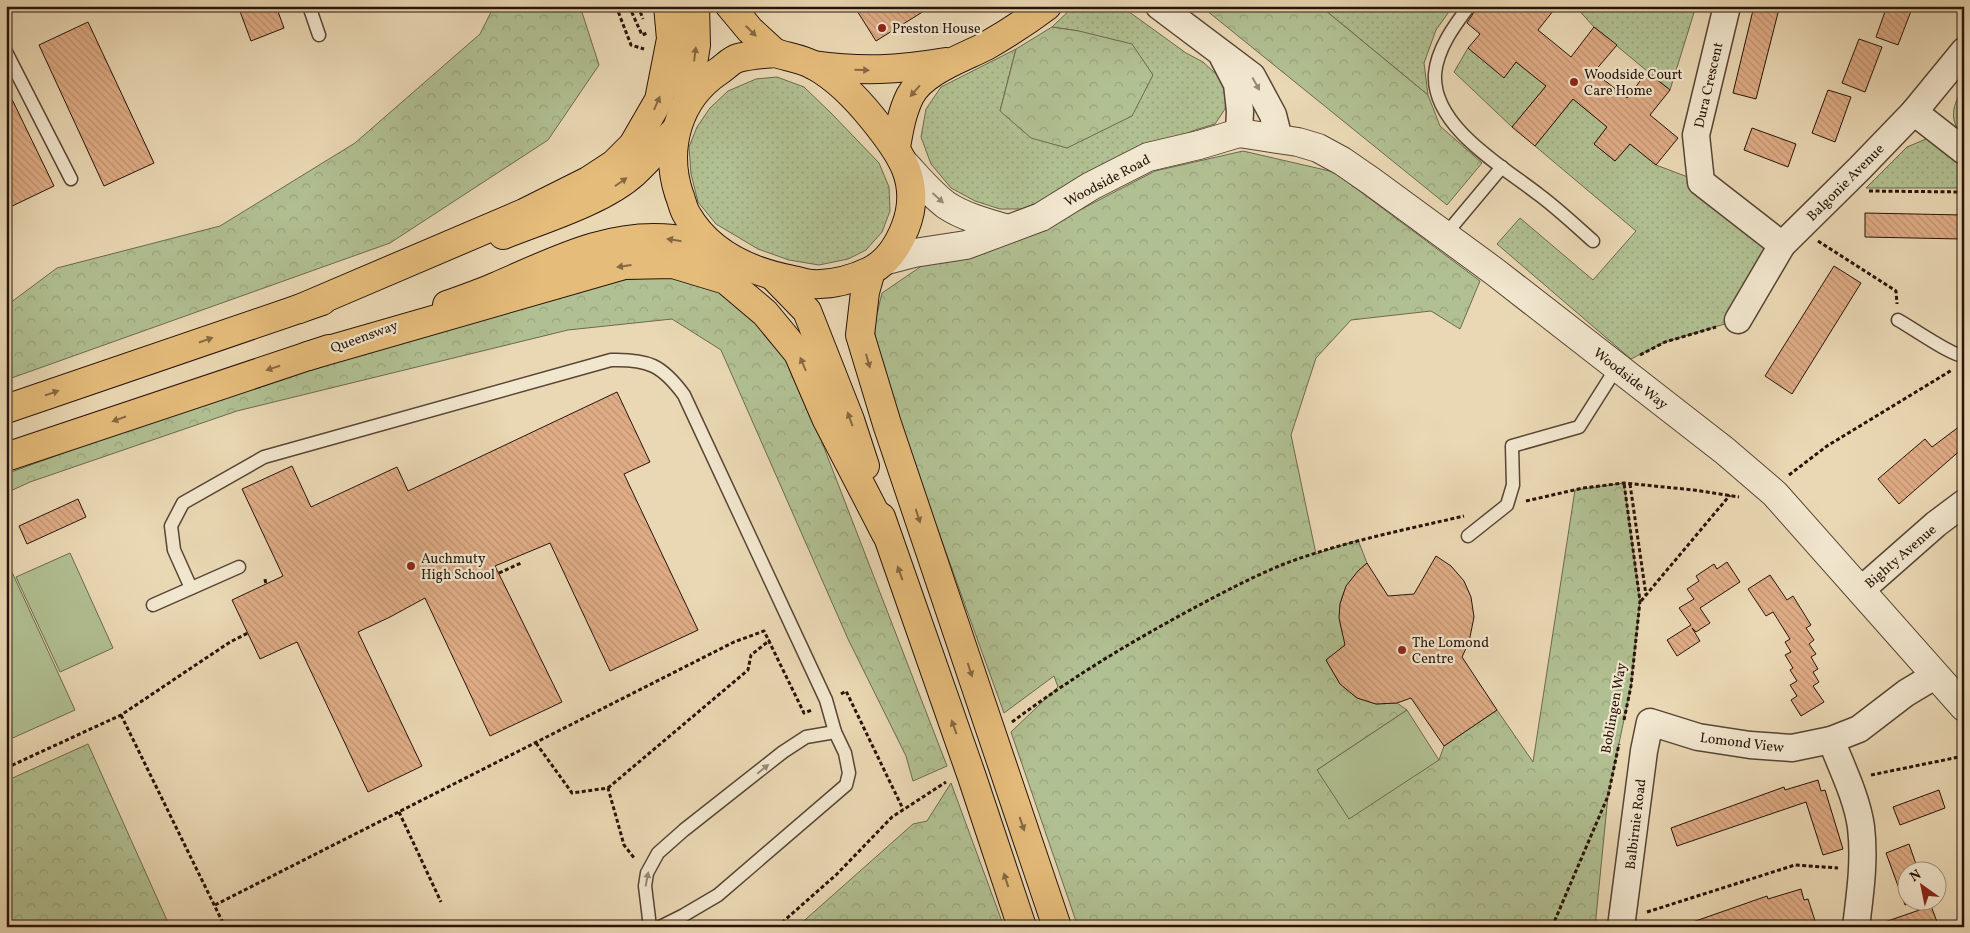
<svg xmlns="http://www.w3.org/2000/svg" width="1970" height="933" font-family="Vollkorn,serif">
  <defs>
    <pattern id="grass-dots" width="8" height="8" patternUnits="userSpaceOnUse" patternTransform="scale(1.25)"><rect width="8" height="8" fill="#b1c092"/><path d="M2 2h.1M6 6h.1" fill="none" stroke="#98a47d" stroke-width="1.8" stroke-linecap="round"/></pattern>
    <pattern id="forest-crowns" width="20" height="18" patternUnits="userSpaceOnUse" patternTransform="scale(1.25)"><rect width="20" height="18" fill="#b1c092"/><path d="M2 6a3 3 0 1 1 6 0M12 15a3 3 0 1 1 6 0" fill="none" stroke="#98a47d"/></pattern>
    <pattern id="building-back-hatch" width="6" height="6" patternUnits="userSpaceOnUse" patternTransform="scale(1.25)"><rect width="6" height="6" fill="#dfac86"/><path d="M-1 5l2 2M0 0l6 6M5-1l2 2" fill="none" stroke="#bf9372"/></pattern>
  </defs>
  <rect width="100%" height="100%" fill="#ead8b4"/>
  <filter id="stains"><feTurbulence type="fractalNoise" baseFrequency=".004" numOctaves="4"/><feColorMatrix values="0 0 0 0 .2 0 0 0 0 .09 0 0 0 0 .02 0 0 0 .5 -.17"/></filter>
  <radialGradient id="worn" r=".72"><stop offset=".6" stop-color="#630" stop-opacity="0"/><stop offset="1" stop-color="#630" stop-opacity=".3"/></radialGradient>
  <g fill="url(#grass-dots)" stroke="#6c6a4e">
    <path d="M1074,6h47l65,47 17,9 13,12 11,16 -2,19 -10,15 -20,6 -23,9 -125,60 -26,10h-21l-25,-8 -24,-13 -20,-24 -10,-27 5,-28 15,-22 75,-38 -16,62 79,-80 -27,-4z"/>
    <path d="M1320,6h133l-17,24 -12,33 4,32z"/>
    <path d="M1575,6h121l-26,84 -76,-63z"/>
    <path d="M1468,48l36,29 12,-15 30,24 -34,41 -58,-55z"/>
    <path d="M777,77l27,10 28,27 47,49 10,24 1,24 -8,21 -16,18 -18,9 -29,6 -30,-5 -31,-11 -42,-25 -18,-22 -7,-28 -2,-27 8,-20 13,-19 18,-17 28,-12z"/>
    <path d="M1964,88v48c-16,-14 -12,-32 0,-48z"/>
    <path d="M1573,99l34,28 -13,17 21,17 15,-17 26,21 45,17 81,63 -44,75 -73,22 -34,17 -134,-115 23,-26 73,62 43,-49 -101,-85z"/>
    <path d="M1926,139c16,5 26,19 38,30v19h-98l41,-41z"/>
  </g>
  <g fill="url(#forest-crowns)" stroke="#6c6a4e">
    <path d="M494,6h86l19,59 -51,75 -158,103 -384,137v-74l51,-38 163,-42 135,-83 125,-109z"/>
    <path d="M1201,6h119l108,89 12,31 42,37 -35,42z"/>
    <path d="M1052,27l27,4 53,13 21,31 -21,41 -65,32 -36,-10 -31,-27 16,-62z"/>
    <path d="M1243,151l91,21 146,109 -20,48 -29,-18 -80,9 -35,38 -25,77 25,119 42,-14 9,23c-27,23 -35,48 -20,81l-21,16 14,24 17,14 19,6 21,-1 10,7 -90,60 122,-10 5,-14 53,-36 36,52 42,-272 49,-7 16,118 -9,85 -23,110 -13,131h-517l-67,-195 47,-45 -4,-11 -50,37 -124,-343 -6,-44 8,-33 41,-28 124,-38 108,-56z"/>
    <path d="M669,276l48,15 37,27 35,39 158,409 -34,15 -7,-25 -58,-117 -127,-289 -49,-31 -104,11 -331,81 -207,71 -24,11v-19l183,-67 408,-125z"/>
    <path d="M88,744l82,183h-164v-146z"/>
    <path d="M951,783l53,144h-207l116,-103 14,-3z"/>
  </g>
  <g fill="#b1c092" stroke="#6c6a4e">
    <path d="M70,553l43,95 -53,24 -44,-95z"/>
    <path d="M6,559l69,151 -69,31z"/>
    <path d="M1407,710l32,50 -90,59 -32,-49z"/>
  </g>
  <g fill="url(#building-back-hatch)" stroke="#281409">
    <path d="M238,6h38l8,22 -33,13z"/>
    <path d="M854,6h78l-56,35z"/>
    <path d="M1478,6h79l-19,24 33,27 23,-30 23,18 -23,27 33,26 20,-26 23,18 -20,25 28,23 -22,27 -26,-21 -15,17 -21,-17 13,-17 -34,-28 -38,47 -23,-19 34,-41 -30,-24 -12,16 -36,-30 12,-14 -13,-11z"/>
    <path d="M1754,6h15l10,3 -23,90 -23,-6z"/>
    <path d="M1887,6h26l-15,39 -22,-8z"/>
    <path d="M88,22l66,141 -50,23 -65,-141z"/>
    <path d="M1859,39l23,8 -17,45 -23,-9z"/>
    <path d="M6,87l48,99 -48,23z"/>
    <path d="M1828,90l23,7 -16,45 -23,-9z"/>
    <path d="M1752,128l44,16 -8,23 -44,-17z"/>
    <path d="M1865,213l98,2 -1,24 -97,-2z"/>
    <path d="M1834,266l27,17 -69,111 -27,-18z"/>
    <path d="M617,392l33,70 -26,12 74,156 -88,41 -60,-128 -55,23 67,136 -72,34 -65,-138 -35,19 -32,15 64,134 -54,26 -71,-150 -37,17 -28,-59 51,-24 -41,-87 50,-23 19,41 86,-40 11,24z"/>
    <path d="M1964,423v24l-65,57 -21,-25 47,-40 7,8z"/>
    <path d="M78,499l8,18 -59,27 -8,-18z"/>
    <path d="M1436,556l15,10 13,15 7,16 3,20 -5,25 -7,15 35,53 -53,36 -33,-48 -14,5 -21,1 -19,-6 -17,-14 -14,-24 19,-15 -6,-27 1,-14 6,-18 12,-15 9,-8 21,33 26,-2z"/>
    <path d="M1727,562l13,20 -40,26 10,15 -14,9 -4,-4 8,13 -23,15 -10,-16 24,-15 -12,-17 15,-9 -7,-10 12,-8 -3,-5 18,-12 3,5z"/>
    <path d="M1770,575l17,25 6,-4 18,29 -5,3 8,12 -5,4 7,10 -5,3 7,12 -5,3 6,10 -6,4 11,16 -23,14 -10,-16 6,-4 -7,-11 7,-4 -7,-11 3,-2 -8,-13 6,-3 -6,-10 5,-3 -17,-27 -7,4 -18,-27z"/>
    <path d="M1818,780l3,11 4,-1 18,59 -20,6 -17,-53 -129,44 -6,-18 113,-41 1,3z"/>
    <path d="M1939,790l6,18 -45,17 -7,-18z"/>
    <path d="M1909,844l9,26h-10v34l-3,1 -19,-52z"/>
    <path d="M1801,889l3,11 4,-1 9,28h-129l-1,-3 80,-28 1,3z"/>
    <path d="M1931,906l8,21h-59l-1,-3z"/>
  </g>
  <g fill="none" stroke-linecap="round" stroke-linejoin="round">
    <defs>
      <g id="service">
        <path d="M309,6l10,29"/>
        <path d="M1469,6c-15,20 -32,43 -34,68 -3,52 67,92 103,120 19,14 37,31 55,47"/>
        <path d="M6,52l65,127"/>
        <path d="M1445,235l57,-68"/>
        <path d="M1898,320c13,7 54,36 66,36"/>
        <path d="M1468,536l39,-31 6,-20 -1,-39 67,-19 38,-60"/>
        <path d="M191,588l-17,-38 -3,-24 12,-23 81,-46 347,-97c37,-1 51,5 73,35l142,305 9,32 10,21 4,20 -3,12 -128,110 -34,20 -24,12"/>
        <path d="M153,605l86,-38"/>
        <path d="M650,927l-5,-41 2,-13 11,-20 26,-23 99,-78 23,-15 29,-5"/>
      </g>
      <g id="minor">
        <path d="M1159,6l93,70 21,39 6,24"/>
        <path d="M1727,6l-31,129 5,47 81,63"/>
        <path d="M1223,57l14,27 3,27 -1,22"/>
        <path d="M1914,112l50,39"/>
        <path d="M1738,320l44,-75 78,-77 54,-56 50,-61"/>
        <path d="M1861,590l75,-66 28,-21"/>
        <path d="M1831,740c11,28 26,58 30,87 4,34 -1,67 -5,100"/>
        <path d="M1621,927l23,-176 6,-29 48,15 52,8 42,3 39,-8 28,-11 47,-36 30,-18"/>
      </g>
      <g id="tertiary">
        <path d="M904,163c13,14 26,30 42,42 18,12 41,18 62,24"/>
        <path d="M887,260l27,-7 52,-8 75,-28 50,-31 57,-29 51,-12 40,-12 59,9 20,6 24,13 29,20 124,91 230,179 50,43 189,213"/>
      </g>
      <g id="primary">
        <path d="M813,65c49,7 85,5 133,-3"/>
        <path d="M896,147c3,-17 6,-35 14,-51 13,-25 53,-38 76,-50 21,-12 41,-25 61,-40"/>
        <path d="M503,235c40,-16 100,-34 131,-62 14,-13 27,-28 41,-42"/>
        <path d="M447,305c17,-6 34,-12 50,-19 58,-25 112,-54 176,-47 16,1 33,9 48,14"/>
        <path d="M6,409l316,-108"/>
        <path d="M6,457l323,-108"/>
      </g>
      <g id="trunk">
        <path d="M730,6l20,24 25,23"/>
        <path d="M775,53c13,4 29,6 40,13 23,13 42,33 58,53 27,33 50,64 32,109 -7,18 -17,34 -35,43 -17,8 -39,14 -58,13 -6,0 -13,-3 -19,-4 -42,-8 -84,-27 -106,-65 -4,-6 -5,-14 -8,-21 -15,-46 -1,-96 40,-123 6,-4 12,-11 19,-13 11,-3 25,-4 37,-5z"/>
        <path d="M687,101l9,-56 -1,-39"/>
        <path d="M871,271l-6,21 -5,43 27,89 170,503"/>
        <path d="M774,277l33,34 43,109 15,46"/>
        <path d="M299,309l225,-96 64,-32 26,-17 19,-19 26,-45 12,-61 -3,-33"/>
        <path d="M308,356l316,-91 49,-1 53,16 39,33 33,40 28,65 60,116"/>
        <path d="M881,517l91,260 50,150"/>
      </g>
    </defs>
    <use href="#service" stroke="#584534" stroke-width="15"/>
    <use href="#minor" stroke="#584534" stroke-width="29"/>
    <use href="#tertiary" stroke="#584534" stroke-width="30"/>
    <use href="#primary" stroke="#281409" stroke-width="30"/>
    <use href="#trunk" stroke="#281409" stroke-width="30"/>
    <g stroke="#281409" stroke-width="3" stroke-dasharray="4 2.5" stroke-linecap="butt">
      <path d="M616,6l15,39 13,4"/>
      <path d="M629,6l13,29 5,-2"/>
      <path d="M638,6l5,13"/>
      <path d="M1869,191l95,1"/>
      <path d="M1818,241l78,50 1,13"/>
      <path d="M1640,355l25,-13 51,-15"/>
      <path d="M1789,475l38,-29 125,-76"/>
      <path d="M1630,484l16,111"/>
      <path d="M1526,501l57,-13 41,-5 70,7 45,7"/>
      <path d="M499,573l22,-10"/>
      <path d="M265,579l1,6"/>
      <path d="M1641,601l89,-106"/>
      <path d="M841,694l5,-3 57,118"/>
      <path d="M121,715l104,212"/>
      <path d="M1624,720l7,-34 9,-85 -16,-118"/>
      <path d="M1012,722c59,-44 115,-78 180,-113 30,-16 60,-32 92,-45 58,-22 120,-34 180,-48"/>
      <path d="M536,743l36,50 36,-5 16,57 11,14"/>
      <path d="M6,768l115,-53 109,-73 18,-9"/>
      <path d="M1871,775l93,-19"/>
      <path d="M608,788l140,-118 3,-15 19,-15"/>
      <path d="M399,812l42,90"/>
      <path d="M215,905l519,-263 30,-11 40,82 8,-3"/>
      <path d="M1647,912l148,-47 43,3"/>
      <path d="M777,927l60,-53 55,-57 54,-35"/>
      <path d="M1552,927l56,-131 11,-52"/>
    </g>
    <use href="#service" stroke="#f1e6ce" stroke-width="12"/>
    <use href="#minor" stroke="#f1e6ce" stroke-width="26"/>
    <use href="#tertiary" stroke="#f1e6ce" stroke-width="28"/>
    <use href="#primary" stroke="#e5bc7a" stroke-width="28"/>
    <use href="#trunk" stroke="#e5bc7a" stroke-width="28"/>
  </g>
  <defs><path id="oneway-solid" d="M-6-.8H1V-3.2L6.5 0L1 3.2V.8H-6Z" transform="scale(1.25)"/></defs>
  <g fill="#866842">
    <use href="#oneway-solid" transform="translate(751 31) rotate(44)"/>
    <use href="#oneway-solid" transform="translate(695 54) rotate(-83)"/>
    <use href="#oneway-solid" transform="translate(862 70) rotate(1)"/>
    <use href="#oneway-solid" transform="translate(915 91) rotate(131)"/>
    <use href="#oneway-solid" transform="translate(657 103) rotate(-66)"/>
    <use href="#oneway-solid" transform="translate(621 182) rotate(-35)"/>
    <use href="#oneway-solid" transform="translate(674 240) rotate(-171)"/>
    <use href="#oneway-solid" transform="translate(624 266) rotate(172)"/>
    <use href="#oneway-solid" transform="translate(206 340) rotate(-19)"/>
    <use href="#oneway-solid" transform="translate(868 361) rotate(74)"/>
    <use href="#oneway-solid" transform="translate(803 364) rotate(-113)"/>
    <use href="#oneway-solid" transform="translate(273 368) rotate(162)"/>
    <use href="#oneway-solid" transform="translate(52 393) rotate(-19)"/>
    <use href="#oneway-solid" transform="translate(119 419) rotate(161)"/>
    <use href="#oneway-solid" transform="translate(850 419) rotate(-110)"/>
    <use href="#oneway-solid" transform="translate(918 516) rotate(72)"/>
    <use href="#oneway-solid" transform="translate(900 573) rotate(-110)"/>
    <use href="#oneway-solid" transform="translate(970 670) rotate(72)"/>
    <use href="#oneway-solid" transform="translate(954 727) rotate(-110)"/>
    <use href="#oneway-solid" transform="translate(1022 824) rotate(71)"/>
    <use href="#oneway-solid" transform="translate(1006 880) rotate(-108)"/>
  </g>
  <g fill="#978875">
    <use href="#oneway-solid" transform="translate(1256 84) rotate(61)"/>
    <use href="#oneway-solid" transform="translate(938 198) rotate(42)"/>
    <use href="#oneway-solid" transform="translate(763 769) rotate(-39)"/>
    <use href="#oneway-solid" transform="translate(647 879) rotate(-79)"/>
  </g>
  <g fill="#8f2418" stroke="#f1e6ce" stroke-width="2">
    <circle cx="882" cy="28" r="5"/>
    <circle cx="1574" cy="82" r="5"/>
    <circle cx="411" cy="566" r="5"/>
    <circle cx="1402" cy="650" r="5"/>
  </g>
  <g text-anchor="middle" stroke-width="4.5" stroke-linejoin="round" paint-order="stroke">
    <g font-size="14" fill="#281409" stroke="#f1e6ce" text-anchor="start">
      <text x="892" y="33">Preston House</text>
      <text x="1584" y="79">Woodside Court<tspan x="1584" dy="16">Care Home</tspan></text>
      <text x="421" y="563">Auchmuty<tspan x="421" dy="16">High School</tspan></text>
      <text x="1412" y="647">The Lomond<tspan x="1412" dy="16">Centre</tspan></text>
    </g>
    <g font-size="14" fill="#281409" stroke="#f1e6ce">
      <text transform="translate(1708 85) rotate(-77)" y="5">Dura Crescent</text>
      <text transform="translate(1107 180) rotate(-28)" y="5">Woodside Road</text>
      <text transform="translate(1845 182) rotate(-45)" y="5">Balgonie Avenue</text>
      <text transform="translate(364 336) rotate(-20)" y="5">Queensway</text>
      <text transform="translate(1631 378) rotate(38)" y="5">Woodside Way</text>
      <text transform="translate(1900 556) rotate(-41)" y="5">Bighty Avenue</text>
      <text transform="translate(1613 708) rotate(-80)" y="5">Boblingen Way</text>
      <text transform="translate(1742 742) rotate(7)" y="5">Lomond View</text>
      <text transform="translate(1635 824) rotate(-83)" y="5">Balbirnie Road</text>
    </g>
  </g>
  <rect width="1970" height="933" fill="none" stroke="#ead8b4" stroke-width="25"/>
  <rect x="8" y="8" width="1955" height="918" fill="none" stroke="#281409" stroke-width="2.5"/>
  <rect x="12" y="12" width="1945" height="908" fill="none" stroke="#281409"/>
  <g transform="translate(1922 886) rotate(327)"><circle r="24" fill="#f1e6ce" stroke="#a1927f"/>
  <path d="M0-4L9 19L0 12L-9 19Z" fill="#8f2418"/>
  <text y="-8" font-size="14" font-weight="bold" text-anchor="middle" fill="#281409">N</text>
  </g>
  <rect width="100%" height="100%" filter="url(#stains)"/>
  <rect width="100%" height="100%" fill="url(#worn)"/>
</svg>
